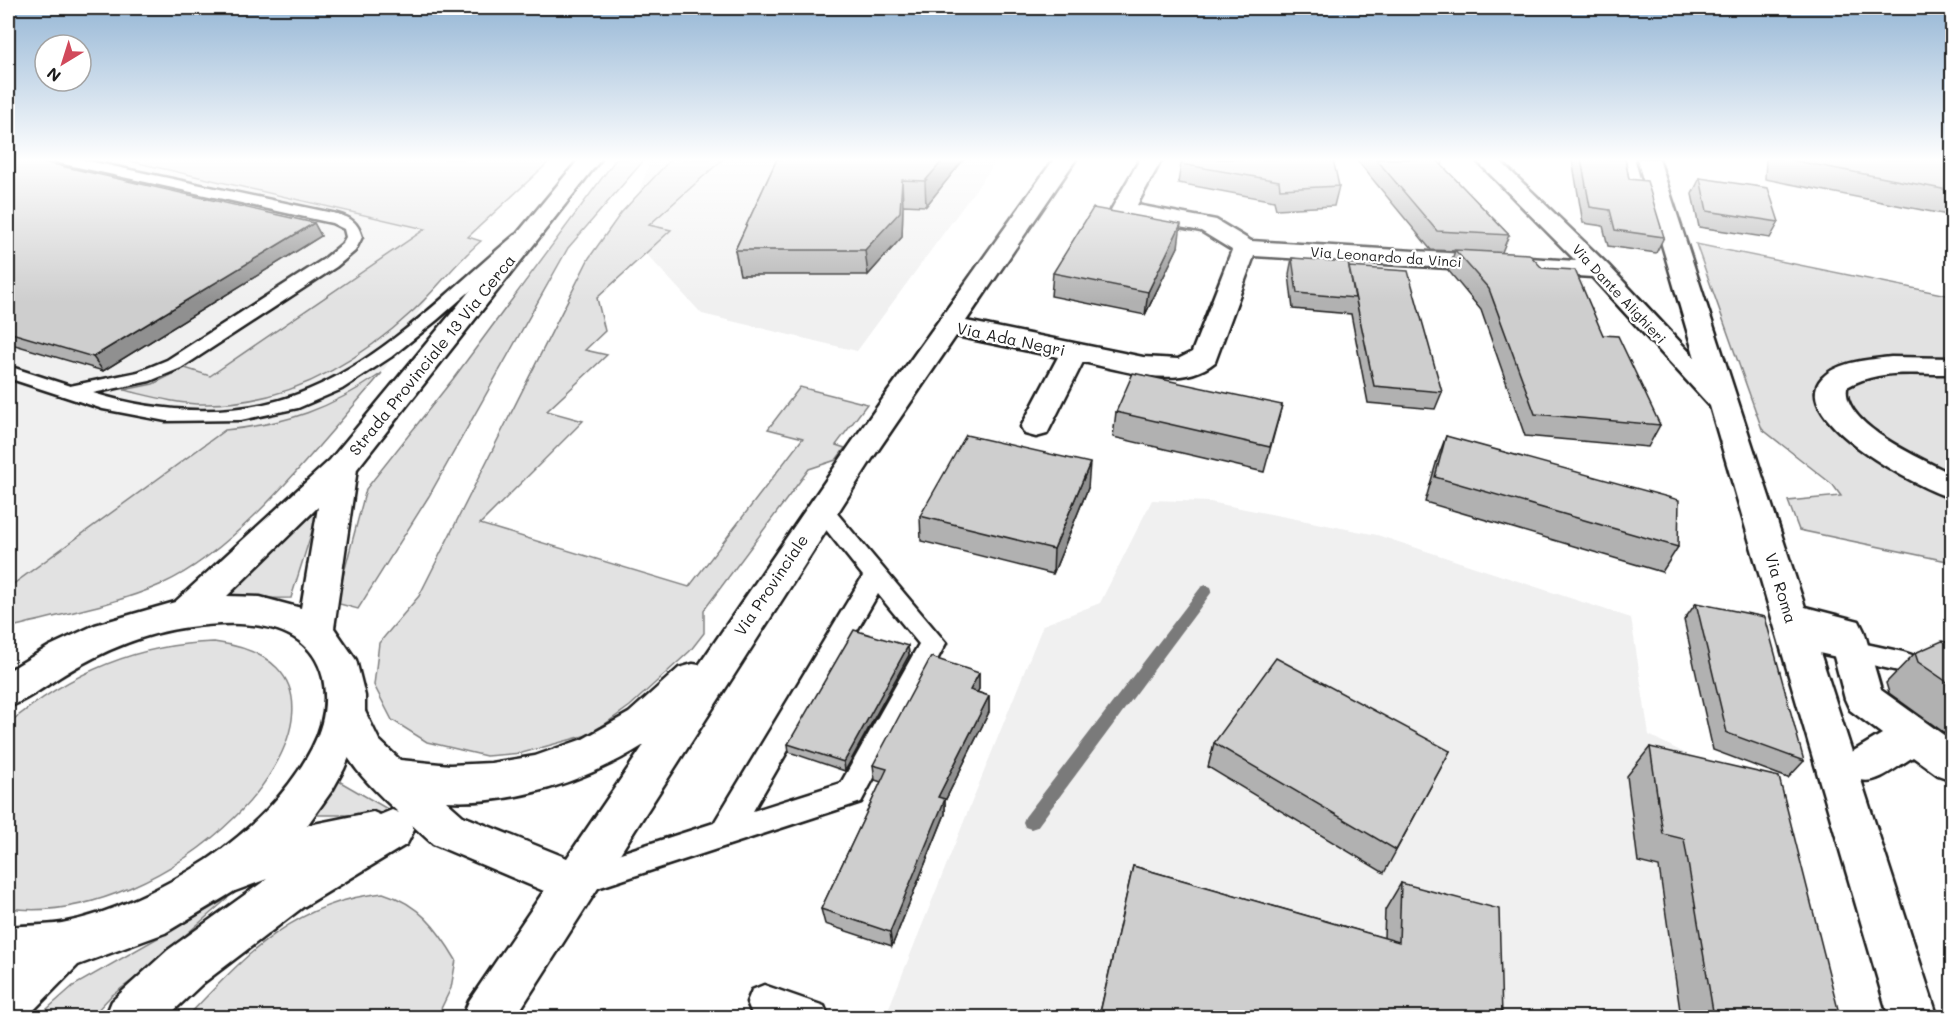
<svg xmlns="http://www.w3.org/2000/svg" width="1960" height="1025" font-family="Mali,sans-serif">
  <rect width="100%" height="100%" fill="#fff"/>
  <filter id="ink" filterUnits="userSpaceOnUse"><feTurbulence type="fractalNoise" baseFrequency=".0167" numOctaves="2"/><feDisplacementMap in="SourceGraphic" scale="12" xChannelSelector="R" yChannelSelector="G"/><feConvolveMatrix kernelMatrix="1 2 1 2 8 2 1 2 1" color-interpolation-filters="sRGB"/></filter>
  <g filter="url(#ink)">
    <g fill="#f0f0f0">
      <path d="M8,159h113l360,82 -26,22 -23,27 -50,83 -85,96 -55,58 -26,22 -53,34 -25,10 -130,35z"/>
      <path d="M651,159h347l-141,192 -155,-37 -77,-83z"/>
      <path d="M1152,500l58,2 167,33 254,83 18,117 119,61 52,221 -910,1 -22,-8 155,-385 57,-22z"/>
    </g>
    <g fill="#e2e2e2" stroke="#7f7f7f" stroke-width="1.5">
      <path d="M121,159h431l-84,78 13,4c-25,21 -43,47 -67,69 -58,54 -127,95 -210,94 -27,0 -54,-8 -80,-14l29,-6 32,-16 25,8 215,-147z"/>
      <path d="M616,159h29l-77,89 -139,248 -71,113 -22,-6 30,-114 87,-110z"/>
      <path d="M671,159h52l-74,66 22,5 -74,68 8,33 -20,19 22,5 -60,56 36,10 -103,103 209,63 114,-149 -35,-9 32,-42 67,17 -31,41 9,3 -9,12 -27,9 -105,141v23l-14,18 -60,55 -25,18 -18,11 -65,18 -36,3 -59,-14 -35,-22 -18,-35 5,-42 40,-47 170,-338 32,-45z"/>
      <path d="M1696,244l256,52v266l-153,-32 -11,-29 53,-5 -8,-11 -71,-56z"/>
      <path d="M382,373c-58,65 -141,176 -220,211 -47,21 -105,31 -154,44v-40l217,-158c62,-6 105,-21 157,-57z"/>
      <path d="M319,509l-28,89 -72,1z"/>
      <path d="M214,642c121,16 82,116 20,176 -56,55 -146,101 -226,90v-184c59,-49 128,-80 206,-82z"/>
      <path d="M337,780l61,35h-84z"/>
      <path d="M383,893c36,11 54,35 73,67l-5,28 -14,29h-250c58,-61 106,-115 196,-124z"/>
      <path d="M228,898l-86,75 -31,23 -20,21h-53l35,-31z"/>
    </g>
    <g fill="none" stroke-linecap="round" stroke-linejoin="round">
      <path fill="#7a7a7a" fill-rule="evenodd" d="M1206,585l5,2 1,3 -1,3 -174,234 -6,2 -6,-2 -2,-5 2,-5 176,-230z"/>
      <defs>
        <g id="lane">
          <path d="M52,159h27l258,55c15,4 21,9 25,23l-7,14 -19,16 -155,101 -31,13 -57,12c68,21 148,26 215,-3 79,-33 142,-101 207,-155h12l2,4 -92,81 -46,37 -49,32 -44,19 -57,12 -75,1 -63,-12 -95,-31v-12l62,20 68,-14 29,-12 157,-101 18,-15 4,-7 -2,-8 -12,-6 -273,-60z"/>
          <path d="M822,503l8,2 116,138 -85,159 -282,92 -11,-4 -4,-10 4,-10 146,-47 149,-247 -52,-65 3,-6zM878,594l41,50 -78,139 -88,28z"/>
          <path d="M1797,629l106,23 9,3 4,7 -4,7 -9,3 -115,-26 -4,-7 4,-7z"/>
          <path d="M764,985l60,21 5,12h-68l-9,-4 -5,-12 5,-12z"/>
        </g>
        <g id="street">
          <path d="M1054,159h22l-110,162 177,36 35,2 14,-7 40,-102 -31,-19 -86,-16 -4,-5 29,-51h22l-25,46 79,15 35,21 325,20 -101,-102h23l110,106 87,93 -58,-199h22l146,448 54,14 5,10 17,59 71,51v39l-14,-5 -25,-18c-14,8 -36,28 -52,23l77,238h-49l-179,-612 -118,-129 -338,-21 -39,106c-35,29 -92,8 -132,0l-36,72 -11,3 -11,-3 -4,-7 37,-70 -102,-21 -84,123 -357,559h-53l7,-17 75,-110 -111,-47 -22,-20 3,6 -7,14 -104,63 -101,77 -36,34h-61l7,-17 56,-51 99,-71 -32,12 -16,-6 -6,-15 6,-15 90,-30 64,-13 7,3 12,-5 7,3c-37,-34 -56,-54 -74,-103l6,-11 14,-5 14,5 20,41 21,20 50,5 41,-2 44,-7 48,-17 46,-26 50,-45 14,-4 6,1 151,-220zM1815,637l15,4 15,58 5,11 32,24 -30,18zM644,745l-77,113 -104,-42 -17,-15c68,4 141,-20 198,-56z"/>
          <path d="M1891,357l61,1v16c-38,1 -71,-6 -105,13 -6,38 77,73 105,87v24c-28,-6 -167,-80 -130,-120 16,-17 47,-18 69,-21z"/>
        </g>
        <path id="secondary" d="M579,159h22l-244,310 -23,159 22,32 9,36v15l-7,25 -14,33 -11,20 -27,38 -33,33 -40,32 -68,41 -87,32 -52,53h-18v-91c18,-2 36,-1 54,-4 49,-9 103,-36 145,-63 41,-28 82,-67 105,-112 12,-23 16,-45 11,-70 -14,-59 -85,-58 -134,-51 -45,6 -87,24 -126,48 -18,11 -35,25 -55,32v-36l42,-25 45,-21 80,-23 155,-142zM318,507l-17,101 -41,-11 -33,-1z"/>
      </defs>
      <use href="#lane" stroke="#1c1c1c" stroke-width="5"/>
      <use href="#street" stroke="#1c1c1c" stroke-width="5"/>
      <use href="#secondary" stroke="#1c1c1c" stroke-width="5"/>
      <use href="#lane" fill="#fff" fill-rule="evenodd"/>
      <use href="#street" fill="#fff" fill-rule="evenodd"/>
      <use href="#secondary" fill="#fff" fill-rule="evenodd"/>
    </g>
    <g fill="#b1b1b1" stroke="#1c1c1c" stroke-width="1.5">
      <path d="M8,159l306,64 7,13 -218,135 -95,-28z"/>
      <path d="M777,159h187l-38,47 -23,-1 -1,32 -34,38h-128l-5,-25z"/>
      <path d="M1356,159h88l-2,7 67,69 -7,17 101,83 57,90 -12,22 -123,-11 -44,-126 -33,-40 7,-19 -24,-1z"/>
      <path d="M1572,159h53l4,20 35,58 -8,16 -48,-7 -5,-20 -20,-3z"/>
      <path d="M1766,159h187v57l-188,-37z"/>
      <path d="M1181,164l158,22 -5,20 -58,3 -2,-8 -96,-18z"/>
      <path d="M1700,178l79,44 -9,16 -71,-11 -7,-33z"/>
      <path d="M1178,247l-33,68 -94,-19 2,-23z"/>
      <path d="M1292,258l57,9 93,125 -7,17 -67,-6 -17,-89 -58,-5 -4,-35z"/>
      <path d="M1282,405l-18,67 -151,-35 3,-25z"/>
      <path d="M1446,436l232,111 -16,25 -237,-70 12,-42z"/>
      <path d="M1088,488l-35,86 -132,-33 -1,-25z"/>
      <path d="M1696,603l108,158 -16,17 -75,-28 -29,-130z"/>
      <path d="M1953,644v95l-64,-46 -3,-10 29,-30z"/>
      <path d="M908,646l1,9 -64,116 -56,-19 -1,-8z"/>
      <path d="M979,673v16l-2,3 12,4v16l-44,89v13l-53,132 -67,-22 -4,-15 60,-127 -6,-2 -2,-15z"/>
      <path d="M1214,743l236,8 -66,122 -176,-106z"/>
      <path d="M1650,747l190,270h-159l-22,-150 -21,-5 -11,-86z"/>
      <path d="M1133,866l251,72 1,-28 16,-27 101,134h-403z"/>
    </g>
    <g fill="#909090" stroke="#1c1c1c" stroke-width="1.5">
      <path d="M944,159h20l-38,47 -1,-25z"/>
      <path d="M902,180l1,25 -1,32 -34,38 -3,-25z"/>
      <path d="M314,223l7,13 -218,135 -10,-14z"/>
      <path d="M1181,224l-3,23 -33,68 3,-23z"/>
      <path d="M1090,463l-2,25 -35,86 1,-25z"/>
      <path d="M908,646l1,9 -64,116 -1,-9z"/>
      <path d="M979,673v16l-9,17v-16z"/>
      <path d="M989,696v16l-44,89v13l-53,132 -2,-14 48,-135z"/>
    </g>
    <g fill="#cecece" stroke="#1c1c1c" stroke-width="1.5">
      <path d="M8,159h22l284,64 -221,134 -85,-25z"/>
      <path d="M777,159h167l-19,22 -23,-1 -2,32 -35,38h-130z"/>
      <path d="M1184,159h149l6,27 -59,3 -1,-8 -98,-17z"/>
      <path d="M1376,159h60l73,76 -72,-4z"/>
      <path d="M1581,159h44l4,20 18,2 17,56 -49,-7 -5,-20 -20,-3z"/>
      <path d="M1786,159h167v32z"/>
      <path d="M1700,178l68,10 11,34 -72,-11z"/>
      <path d="M1093,208l88,16 -33,68 -95,-19z"/>
      <path d="M1455,250l74,4 13,14 33,2 28,65 15,1 42,89 -125,-11 -46,-125z"/>
      <path d="M1292,258l56,4 7,36 -58,-5z"/>
      <path d="M1349,267l59,4 34,121 -68,-6z"/>
      <path d="M1133,373l149,32 -12,42 -154,-35z"/>
      <path d="M966,435l124,28 -36,86 -134,-33z"/>
      <path d="M1446,436l233,64 -1,47 -243,-70z"/>
      <path d="M1696,603l69,14 39,144 -77,-28z"/>
      <path d="M854,630l54,16 -64,116 -56,-18z"/>
      <path d="M1942,641l11,3v42l-35,-24 -3,-9z"/>
      <path d="M931,657l48,16 -9,17 19,6 -51,101 7,2 -55,133 -69,-23 66,-140 -14,-4z"/>
      <path d="M1276,658l174,93 -54,99 -182,-107z"/>
      <path d="M1650,747l129,30 61,240h-126l-30,-178 -21,-5z"/>
      <path d="M1133,866l266,76 2,-59 98,26 3,108h-389l-13,-4z"/>
    </g>
  </g>
  <linearGradient id="sky" x2="0" y2="1"><stop stop-color="#95b6d5"/><stop offset="0.53" stop-color="#fff"/><stop offset="1" stop-color="#fff" stop-opacity="0"/></linearGradient>
  <rect width="1960" height="302" fill="url(#sky)"/>
  <g text-anchor="middle" stroke-width="4.5" stroke-linejoin="round" paint-order="stroke">
    <g font-size="14" fill="#1c1c1c" stroke="#fff">
      <text transform="translate(1386 257) rotate(4)" y="5">Via Leonardo da Vinci</text>
      <text transform="translate(1619 294) rotate(47)" y="5">Via Dante Alighieri</text>
    </g>
    <g font-size="16" fill="#1c1c1c" stroke="#fff">
      <text transform="translate(1011 339) rotate(12)" y="6">Via Ada Negri</text>
      <text transform="translate(432 355) rotate(-51)" y="6">Strada Provinciale 13 Via Cerca</text>
      <text transform="translate(771 585) rotate(-56)" y="6">Via Provinciale</text>
      <text transform="translate(1781 588) rotate(73)" y="6">Via Roma</text>
    </g>
  </g>
  <rect width="1960" height="1025" fill="none" stroke="#fff" stroke-width="30"/>
  <rect x="15" y="15" width="1930" height="995" fill="none" stroke="#1c1c1c" stroke-width="2" filter="url(#ink)"/>
  <g transform="translate(63 63) rotate(218)"><circle r="28" fill="#ffffff" stroke="#a4a4a4" stroke-width="1.5"/>
  <path d="M0-4.5L10 22L0 15L-10 22Z" fill="#d1495b"/>
  <text y="-9" font-size="16" font-weight="bold" text-anchor="middle" fill="#1c1c1c">N</text>
  </g>
</svg>
